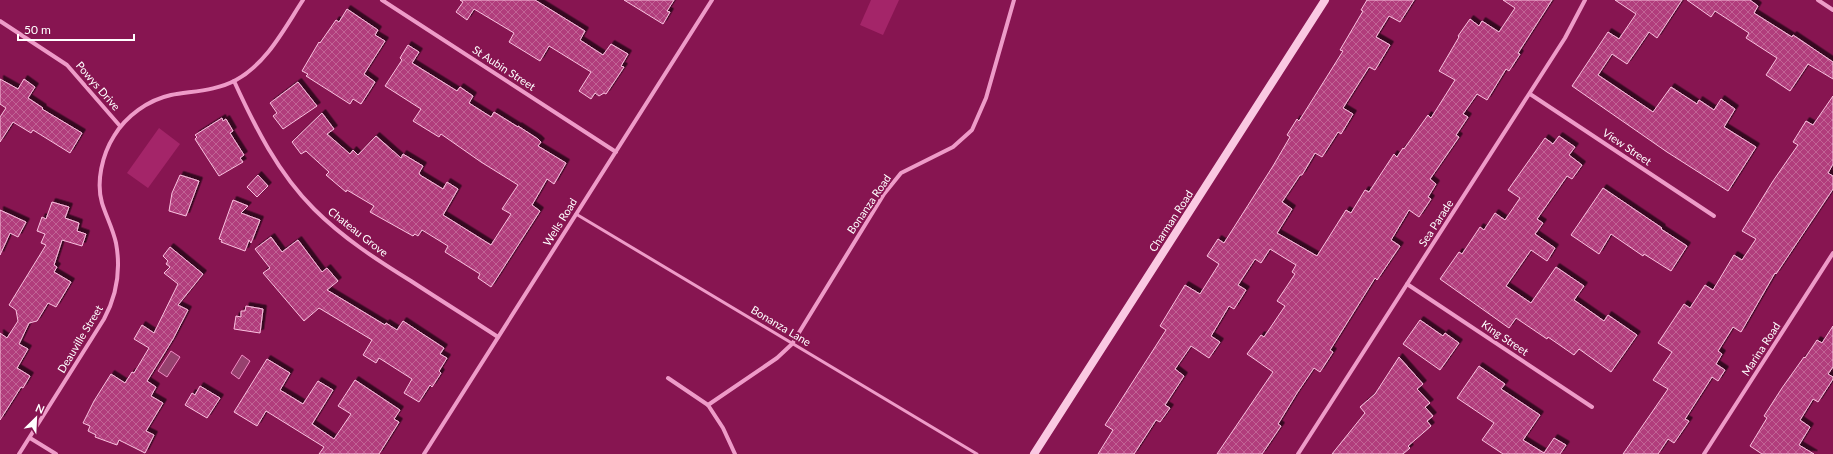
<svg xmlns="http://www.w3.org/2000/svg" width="1833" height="454" font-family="Lato,sans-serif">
  <defs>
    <pattern id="building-cross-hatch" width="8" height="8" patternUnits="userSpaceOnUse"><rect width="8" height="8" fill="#b13d7b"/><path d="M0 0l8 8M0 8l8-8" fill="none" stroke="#c16495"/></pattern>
    <filter id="shadow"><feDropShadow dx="3.5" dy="-3.5" stdDeviation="0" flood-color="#0009"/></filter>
  </defs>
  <rect width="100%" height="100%" fill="#871551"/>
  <g fill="#a42569">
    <path d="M871,0h28l-16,35 -23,-10z"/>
    <path d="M159,128l21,16 -32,44 -21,-15z"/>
  </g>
  <g fill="#96416e" stroke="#f18dc5">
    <path d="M171,351l9,6 -13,20 -9,-6z"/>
    <path d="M242,355l8,6 -11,18 -8,-6z"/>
  </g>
  <g fill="url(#building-cross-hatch)" stroke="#fac1e0" filter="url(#shadow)">
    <path d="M460,0h75l50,31 -5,9 23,15 8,-11 17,10 -7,12 3,1 -18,27 -2,-1 -5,3 -4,-3 -4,6 -12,-8 12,-19 -42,-26 -9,15 -31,-19 5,-9 -40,-24 -7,11 -11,-8 7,-10z"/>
    <path d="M624,0h50l-7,11 3,1 -7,12z"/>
    <path d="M1367,0h47l-14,22 -11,-6 -13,21 14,8 -15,25 -6,-3 -26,41 10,6 -12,20 -3,-2 -16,25 -7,-4 -13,22h-2l-18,27 10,7 -15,24 40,23 29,-46 5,3 14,-23 4,2 25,-38 3,3 6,-9 1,1 24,-34 3,3 24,-38 -16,-9 20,-34 -1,-1 12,-17 9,7 3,-5 17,11 16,-24 -12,-8h49l-34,53 2,1 -11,17 -3,-2 -19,31 -10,-6 -14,20 5,3 -12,18 3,2 -29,42 6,5 -8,13 3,2 -12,18 -10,-7 -18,30 9,6 -23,34 -2,-2 -45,72 3,2 -13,20 -6,-4 -17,25 -19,31 3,2 -19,28h-45l56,-82 -26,-18 14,-19 3,2 21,-31 -8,-5 18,-27 -3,-2 4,-7 -26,-16 -9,14 -6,-4 -17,26 8,5 -12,19 -5,-3 -18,30 9,6 -11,16 -18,-12 -16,23 9,7 -19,29 5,3 -10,14 -4,-2 -22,34h-36l15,-24 -8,-5 61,-95 -6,-4 25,-41 15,9 19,-30 -12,-8 11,-17 6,4 49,-77 17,-29 -3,-2 10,-16 2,2 44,-70 -3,-1 23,-39 -2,-1z"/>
    <path d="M1615,0h67l-25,38 -8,-6 -22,32 -15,-10 -14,21 55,37 18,-25 26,17 2,-4 15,10 7,-11 14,10 -11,18 32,20 -28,44 -61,-39 -95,-66 36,-54 11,7 17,-25z"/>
    <path d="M1687,0h63l8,6 -4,7 38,24 1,-2 40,27v17l-25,-15 -18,27 -24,-16 11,-17 -31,-20 3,-5 -34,-22 -4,6z"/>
    <path d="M347,9l31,21 -3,5 10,6 -21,33 11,8 -14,22 -8,-5 -3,5 -44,-28 2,-2 -6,-3 17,-29 1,1 16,-23 3,2z"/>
    <path d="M408,45l11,7 -7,11 45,28 3,-4 13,9 -4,7 22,14 3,-5 24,15v-1l20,13 3,3 -3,4 28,17 -12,21 -7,-5 -15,26 8,6 -49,76 -13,-9 2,-4 -35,-22 3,-6 -26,-16 -4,6 -3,-2 -2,2 -43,-24 4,-6 -27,-16 -1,2 -20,-17 3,-3 -23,-21 -5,3 -9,-12 30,-29 12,16 -7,5 23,20 3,-4 5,5 18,-19 25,22 2,-4 20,12 -4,7 1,2 23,14 4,-7 11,7 -15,26 48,30 20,-31 -9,-5 16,-24 -37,-23 -40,-28 -2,3 -26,-16 8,-12 -36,-23 17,-26 -2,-2z"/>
    <path d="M0,79l18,10 6,-10 11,8 -7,11 15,10 -1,1 40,24 -12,20 -37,-23 -2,3 -18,-11 -13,20v-25l6,-9 -6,-4z"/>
    <path d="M298,82l19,24 -34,23 -10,-13 4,-3 -7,-10z"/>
    <path d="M1833,96v68l-5,9 5,3v13l-57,85 -1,-1 -34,59 -8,-5 -15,24 4,3 -6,10 9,6 -7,11 -6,-4 -27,42 4,2 -15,22 -6,-4 -10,15h-35l45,-65 -15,-9 19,-28 -14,-9 26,-39 6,4 15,-23 8,5 21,-35 8,5 14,-21 -14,-8 31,-50 25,-36 -5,-3 13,-21 7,4z"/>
    <path d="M222,118l1,3 3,-2 7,12 -3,2 14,22 -4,3 3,4 -24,14 -24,-37 2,-2 -2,-2z"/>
    <path d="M1559,136l16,11 -6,8 13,10 -10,14 -5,-3 -30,43 6,4 -8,11 20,14 -8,13 -16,-11 -25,36 25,17 25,-36 28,19 -10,14 30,21 4,-6 29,20 -26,37 -32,-23 -5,6 -26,-18 -1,2 -31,-21 -7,10 -69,-49 19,-27 3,2 18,-27 4,3 11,-17 10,7 15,-22 -12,-8 37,-52 8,6z"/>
    <path d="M180,175l19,6 -13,35 -17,-5 3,-18z"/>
    <path d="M258,175l10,11 -11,11 -10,-10z"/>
    <path d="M1603,188l59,40 -1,1 26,17 -16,25 -27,-17 -1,2 -32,-22 -12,20 -28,-19z"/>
    <path d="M233,200l15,6 -7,7 19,7 -9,23 -2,-3 -4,11 -24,-9 1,-2 -3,-1z"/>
    <path d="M52,202l17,5 -4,11 14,5 -2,8 9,3 -4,12 -20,-6 -8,25 3,2 -3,5 17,10 -15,25 -8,-4 -11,18 -8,2 -10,21 9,5 -11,19 13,8 -7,12 -2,-1 -21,33v-87l7,5 11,-17 -2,-11 -7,-5 37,-60 -5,-2 4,-9 -8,-3 5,-14 4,2z"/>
    <path d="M0,210l26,12 -8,15 -8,-4 -10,22z"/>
    <path d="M271,237l11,15 16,-12 24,32 5,-4 11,13 -11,9 58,35 1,-2 11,7 6,-9 41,27 -4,6 7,4 -8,13 2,2 -9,14 -2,-2 -11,17 -15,-9 8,-14 -33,-21 -3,5 -13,-8 9,-15 -53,-32 -15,13 -41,-48 7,-5 -15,-19z"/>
    <path d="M170,247l33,27 -25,31 10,5 -15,29 -26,42 9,6 -5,9 12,7 -17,28 8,4 -9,18 -26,-13 -2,5 -22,-8 1,-2 -8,-4 2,-5 -7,-3 11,-22 17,-27 14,9 7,-11 2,1 15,-25 -15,-9 8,-14 12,8 24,-49 -14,-11 6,-6 -4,-3 2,-3 -5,-5z"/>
    <path d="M246,306l17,3 -3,24 -26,-4 2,-13 5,1v-6h4z"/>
    <path d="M1420,320l23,16 2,-3 14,10 -19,27 -37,-26z"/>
    <path d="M1833,326v41l-5,7 5,3v2l-15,23 -5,-3 -13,21 10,7 -11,18 15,9h-52l-12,-8 17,-28 -3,-2 18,-28 22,-31 1,1 12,-18 5,3z"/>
    <path d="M1399,357l24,27 -6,5 13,14 -5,4 8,9 -6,5 4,5 -23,20 2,2 -7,6h-71l33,-41 -5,-6 15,-13z"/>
    <path d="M267,359l23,14 -10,17 23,14 15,-23 15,9 -21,34 22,15 17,-25 -13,-8 17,-26 45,30 -6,9 5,3 -20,32h-60l5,-7 -58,-36 -9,15 -23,-14z"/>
    <path d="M1479,366l26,18 -4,5 39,26 -17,25 21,13 10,-15 12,7 -6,9h-57l-21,-14 12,-17 -37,-25z"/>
    <path d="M200,386l20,12 -13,20 -22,-13 7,-12 3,2z"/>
  </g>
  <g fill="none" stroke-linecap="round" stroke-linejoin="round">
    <path stroke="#ee9bc8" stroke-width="3" d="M576,214l401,240"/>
    <g stroke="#ee9bc8" stroke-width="4">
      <path d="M382,0l234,152"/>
      <path d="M1818,0l15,10"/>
      <path d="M0,21l67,44 53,61"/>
      <path d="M234,81c21,46 44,92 80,128 29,29 63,51 97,72 29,19 58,37 87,56"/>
      <path d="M1530,94l184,122"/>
      <path d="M1407,284l185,123"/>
      <path d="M668,378l40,27 15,23 12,26"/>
      <path d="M708,405l69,-47 15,-14 92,-150 17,-21 52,-26 19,-17 14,-32 28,-98"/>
      <path d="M30,438l26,16"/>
      <path d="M19,454l85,-135c13,-24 17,-49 12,-76 -3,-14 -10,-27 -14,-40 -6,-21 0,-48 12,-67 12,-20 34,-36 57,-41 21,-4 45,-4 65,-15 31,-17 48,-51 67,-80"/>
      <path d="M424,454l288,-454"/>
      <path d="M1298,454l267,-416 20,-38"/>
      <path d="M1704,454l129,-201"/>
    </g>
    <path stroke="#fac8e2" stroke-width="8" d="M1034,454l291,-454"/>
  </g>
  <g text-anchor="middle" stroke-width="4" stroke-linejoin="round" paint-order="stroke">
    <g font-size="11" fill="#fff" stroke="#871551">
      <text transform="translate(504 68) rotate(33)" y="4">St Aubin Street</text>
      <text transform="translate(98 86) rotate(49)" y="4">Powys Drive</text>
      <text transform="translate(1627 147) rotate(34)" y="4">View Street</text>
      <text transform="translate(869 204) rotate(-56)" y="4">Bonanza Road</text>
      <text transform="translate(1171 221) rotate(-57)" y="4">Charman Road</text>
      <text transform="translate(560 222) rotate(-58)" y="4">Wells Road</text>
      <text transform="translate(1436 223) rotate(-57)" y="4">Sea Parade</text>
      <text transform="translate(358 232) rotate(38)" y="4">Chateau Grove</text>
      <text transform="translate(781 326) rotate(31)" y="4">Bonanza Lane</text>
      <text transform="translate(1505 338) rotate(34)" y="4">King Street</text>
      <text transform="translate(80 339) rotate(-59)" y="4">Deauville Street</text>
      <text transform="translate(1761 349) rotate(-57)" y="4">Marina Road</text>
    </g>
  </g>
  <g transform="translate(36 418) rotate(24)" stroke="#871551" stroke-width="3" paint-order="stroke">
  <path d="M0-3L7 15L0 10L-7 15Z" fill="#ffffff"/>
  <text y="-6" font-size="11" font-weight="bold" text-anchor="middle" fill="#ffffff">N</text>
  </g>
  <path d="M18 34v6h116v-6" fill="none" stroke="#ffffff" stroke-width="2"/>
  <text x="24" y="34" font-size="12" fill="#ffffff" stroke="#871551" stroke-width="3" paint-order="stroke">50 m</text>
</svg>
